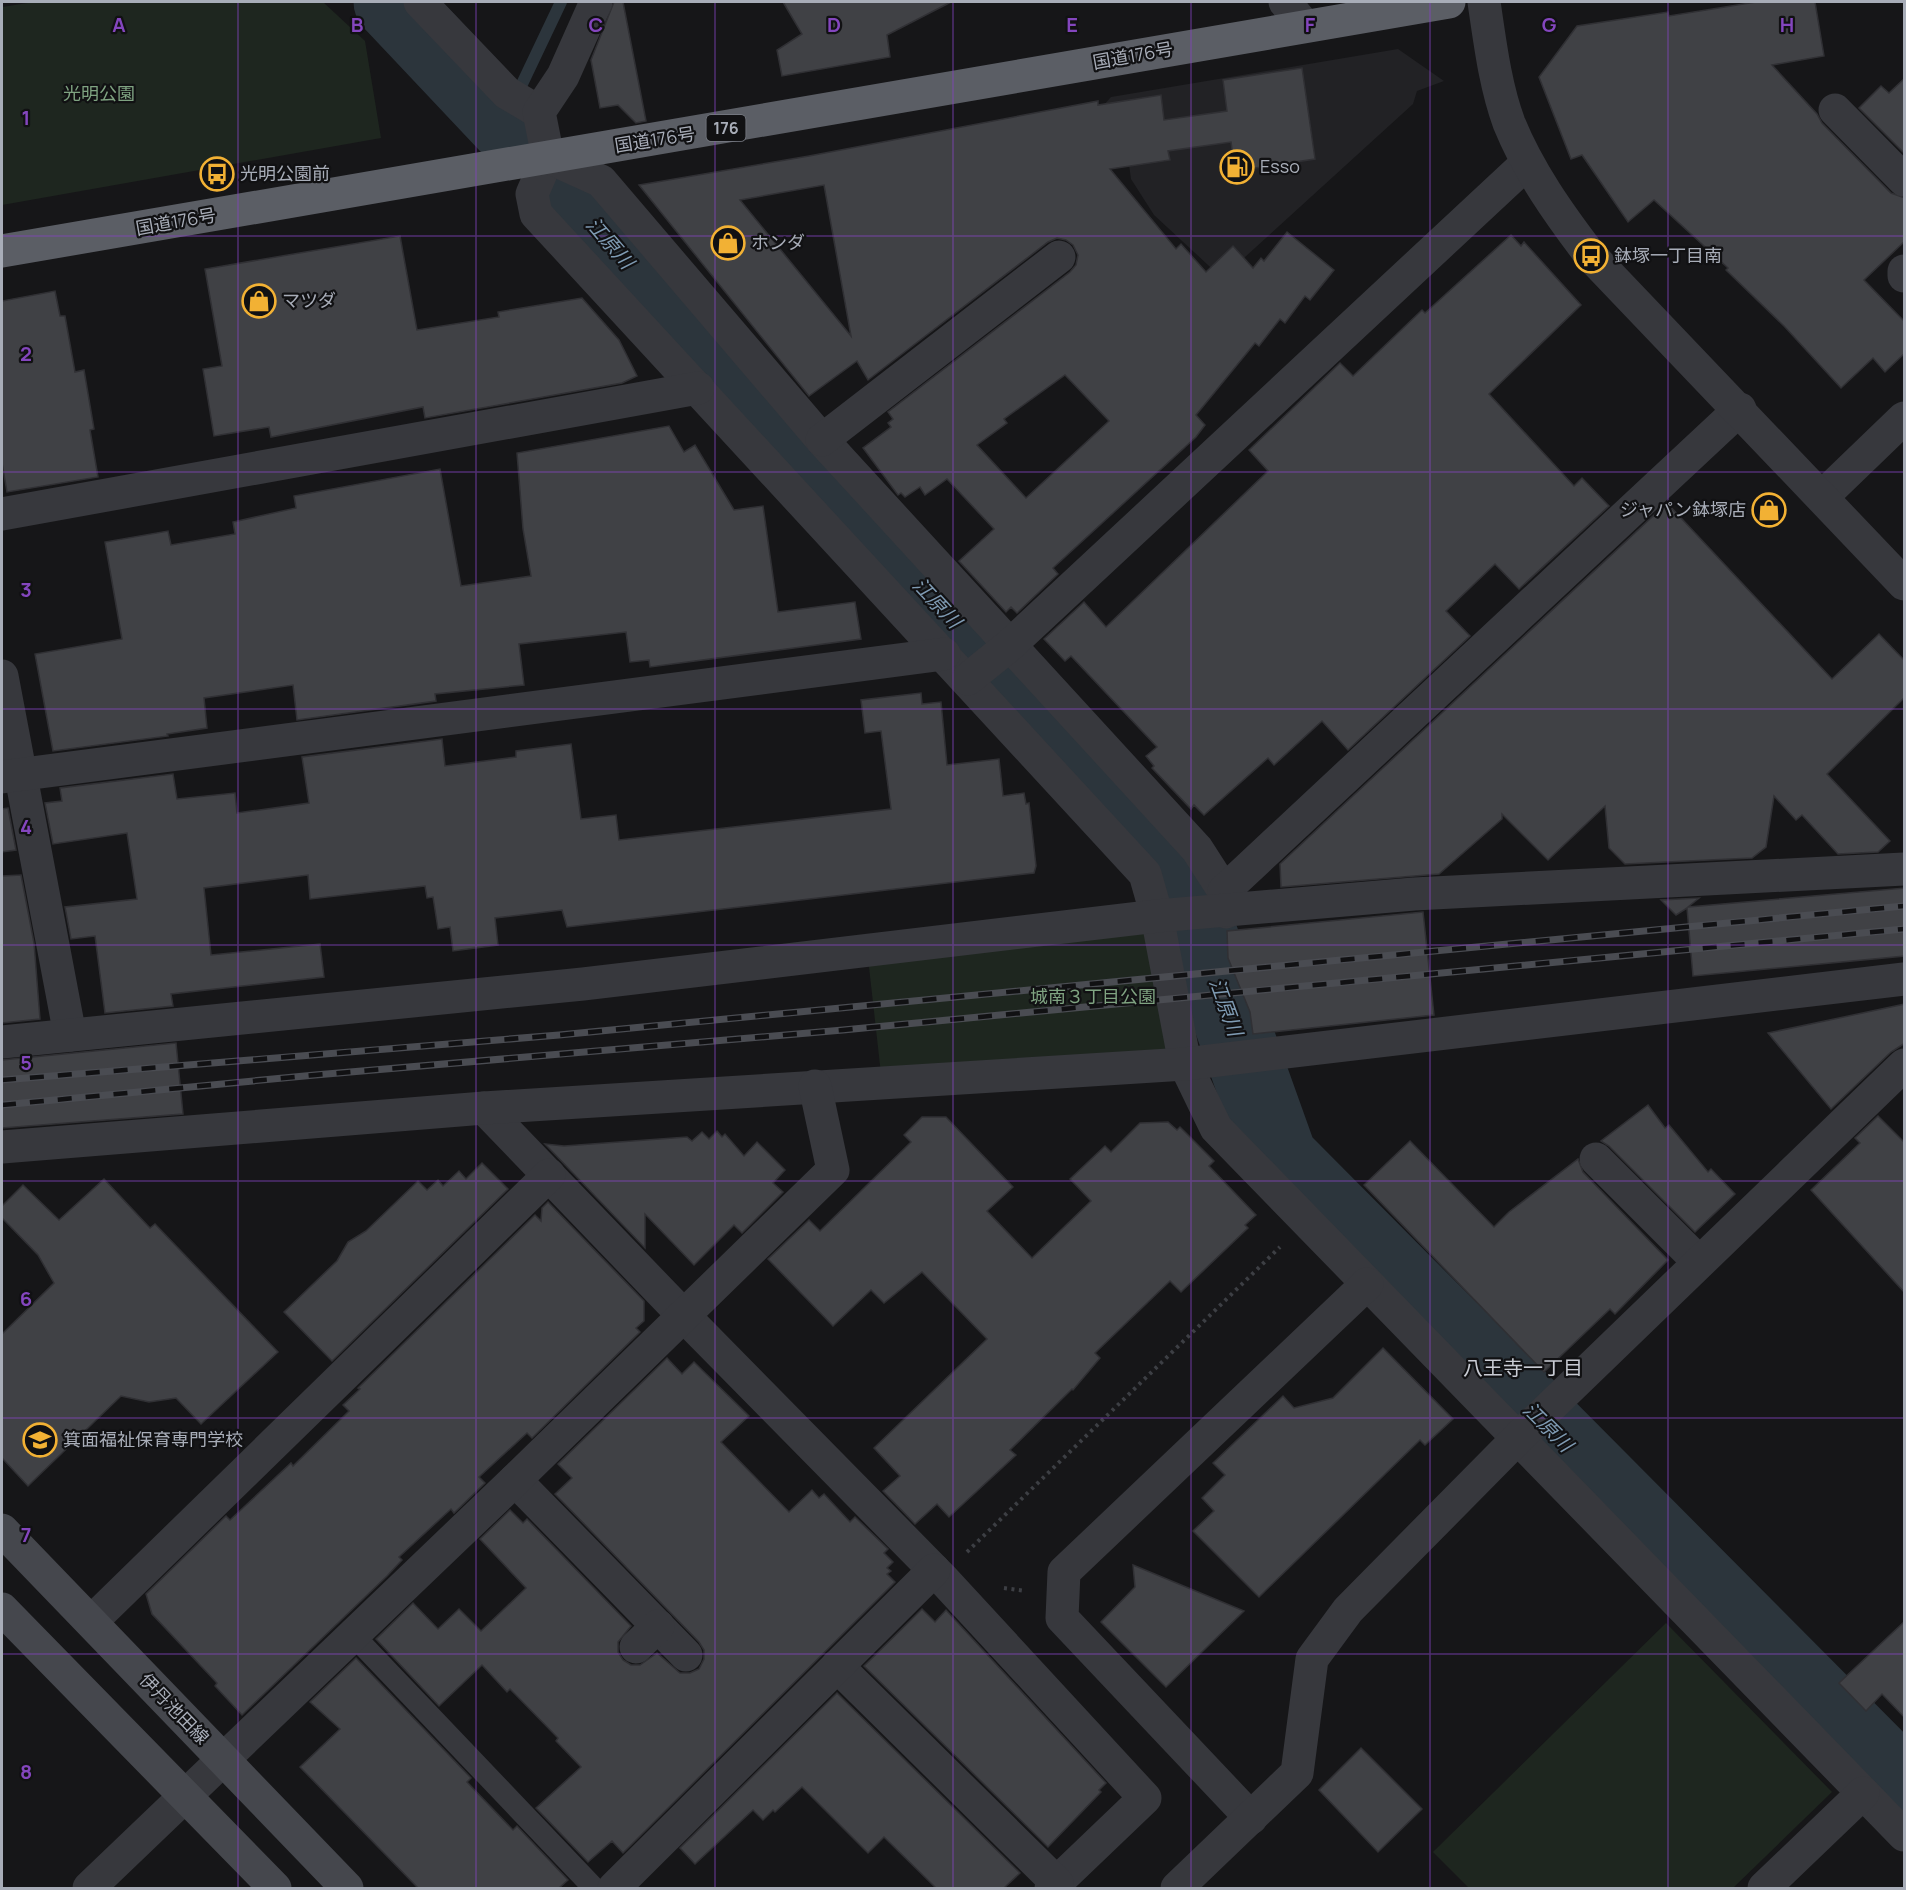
<svg xmlns="http://www.w3.org/2000/svg" width="1906" height="1890" font-family="Manrope,'Noto Sans JP',sans-serif">
  <rect width="100%" height="100%" fill="#161618"/>
  <path fill="#222225" d="M1398,49l46,32 -27,10 -4,13 -191,174 -68,-63 -23,-36 -4,-29 -36,-31 20,-22z"/>
  <g fill="#1e261f">
    <path d="M34,2h289l42,39 16,97 -379,67v-198z"/>
    <path d="M1157,916l28,148 -303,19 -15,-134z"/>
    <path d="M1666,1623l166,169 -99,96h-264l-36,-36z"/>
  </g>
  <g fill="none" stroke-linecap="round" stroke-linejoin="round">
    <path stroke="#2c353c" stroke-width="12" d="M504,122l57,-120"/>
    <g stroke="#2c353c" stroke-width="75">
      <path d="M391,2l116,123"/>
      <path d="M574,201l157,180 336,362 112,133 101,282 624,628"/>
    </g>
  </g>
  <g fill="#404145" stroke="#303034" stroke-width="1.5" fill-rule="evenodd">
    <path d="M614,2h9l23,119 -10,2 -18,-18 -18,3 -9,-48z"/>
    <path d="M783,2h168l-64,33 3,22 -108,19 -5,-26 25,-16z"/>
    <path d="M1756,2h59l9,54 -52,9 45,49 5,9 69,70 14,5v43l-41,39 41,42v31l-20,19 -12,-14 -32,30 -57,-62 -58,-56 2,-2 -74,-68 -26,22 -46,-67 -11,4 -32,-82 38,-51 91,-14 1,4z"/>
    <path d="M1302,68l13,91 -80,12 -4,-29 -63,9 2,9 -60,9 66,80 5,-5 25,28 27,-26 20,22 8,-10 3,3 23,-29 47,38 -24,30 -5,-4 -20,27 -5,-4 -21,27 -4,-3 -59,72 9,10 -9,12 -143,131 5,6 -41,39 -6,-6 -5,5 -47,-51 35,-32 -47,-50 -22,16 -5,-8 -15,10 -4,-4 -3,2 -35,-47 28,-21 -3,-4 5,-4 -5,-7 182,-140 6,-7 2,-10 -5,-10 -7,-5 -9,-2 -9,4 -180,138 -11,-19 -48,35 -170,-211 170,-29 289,-55v4l63,-10 3,25 63,-9 -4,-31zM824,185l27,151 -111,-136zM1065,375l44,46 -83,77 -49,-53 30,-22 -3,-4z"/>
    <path d="M1905,78v76l-46,-46 22,-22 8,7z"/>
    <path d="M1511,235l10,11 3,-4 57,63 -92,89 85,92 8,-8 27,28 -90,83 -24,-25 -49,47 24,25 -122,114 -26,-29 -48,44 -6,-7 -64,57 -10,-10 -3,4 -39,-41 2,-2 -8,-10 11,-9 -86,-91 -6,5 -21,-22 40,-37 22,25 162,-156 -19,-21 91,-87 13,13 69,-66 3,3z"/>
    <path d="M400,236l17,94 82,-13 -1,-5 84,-14 37,42 18,36 -15,7 -197,35 -2,-11 -152,30 -2,-10 -55,9 -11,-67 19,-3 -17,-97z"/>
    <path d="M55,291l5,25h5l10,56 9,-2 10,59 -4,1 8,47 -91,15 -5,-29v-162z"/>
    <path d="M669,426l15,26 11,-7 39,65 29,-4 15,106 77,-10 6,37 -211,28 -1,-7 -19,2 -4,-30 -107,12 5,41 -89,9 1,7 -139,19 -4,-35 -89,13 3,30 -40,6 1,2 -115,15 -18,-97 87,-15 -17,-97 63,-11 3,14 64,-11 -2,-12 63,-14 -2,-12 146,-27 21,117 70,-10 -8,-47 -6,-76z"/>
    <path d="M1667,503l165,176 47,-45 26,27v36l-78,77 63,67 -12,11 -40,2 -36,-39 -6,5 -22,-24 -8,51 -14,11 -127,6 -16,-16 -4,-42 -57,54 -46,-46v5l-63,55 -158,13 -1,-23z"/>
    <path d="M921,693l1,11 19,-2 6,63 52,-6 4,37 21,-3 2,11 3,-1 7,63 -2,7 -467,54 -5,-17 -67,8 3,27 -45,6 -3,-24 -12,2 -5,-32 -6,1 -2,-12 -115,13 -2,-24 -104,13 7,67 109,-11 4,33 -153,17 2,12 -68,7 -10,-77 -24,3 -6,-32 72,-8 -10,-66 -74,11 -8,-41 17,-2 -2,-13 113,-14 4,25 58,-6 2,20 72,-10 -7,-46 140,-18 3,27 71,-9v-6l55,-7 10,75 35,-4 3,25 272,-31 -10,-78 -16,2 -4,-33z"/>
    <path d="M8,808l8,42 -14,2v-43z"/>
    <path d="M21,875l13,68 6,76 -38,4v-147z"/>
    <path d="M1905,888v68l-212,20 -6,-68 -11,7 -15,-15 38,-2 -11,9z"/>
    <path d="M1423,912l11,103 -181,19 -3,-22 -22,-54 -1,-27z"/>
    <path d="M1905,1004v39l-14,9 -60,57 -63,-76z"/>
    <path d="M176,1043l7,71 -181,14v-68z"/>
    <path d="M1648,1105l17,23 4,-3 39,47 3,-3 24,25 -40,38 -86,-86 -8,-5z"/>
    <path d="M1878,1116l27,27v150l-94,-103 49,-47 -5,-5z"/>
    <path d="M922,1117h24l67,70 -26,24 45,47 59,-57 -21,-22 35,-33 6,6 29,-29 28,-1 9,8 3,-3 34,34 -5,5 47,49 -11,10 3,3 -67,64 -11,-11 -75,72 5,5 -27,32 -1,-1 -62,61 6,5 -67,62 -12,-13 -22,20 -32,-33 17,-15 -26,-28 113,-109 -65,-67 -38,31 -13,-13 -38,36 -65,-67 41,-39 11,11 91,-89 -7,-7z"/>
    <path d="M717,1131l5,6 3,-3 19,22 13,-14 28,28 -12,13 10,9 -41,41 -8,-8 -40,40 -49,-51v34l-100,-104 19,2 123,-9 5,4 10,-9 7,7z"/>
    <path d="M1410,1141l84,86 15,-15 69,-53 5,13 85,88 -53,54 -5,-5 -66,63 -180,-187z"/>
    <path d="M482,1163l26,26 -176,172 -48,-49 53,-51 11,-19 18,-11 52,-50 9,9 11,-10 5,6 16,-15 7,8z"/>
    <path d="M104,1179l46,49 5,-4 123,128 -77,72 -25,-26 -27,4 -28,-6 -93,90 -26,-28v-124l52,-51 -16,-28 -36,-37v-12l21,-21 36,35z"/>
    <path d="M548,1202l96,99v20l-8,7 4,4 -108,106 -5,-5 -48,44 6,6 -31,30 -3,-4 -52,48 3,3 -15,16 -145,139 -27,-29 2,-3 -65,-69 -6,-20 80,-78 4,4 61,-57 2,3 56,-55 -6,-6 17,-16 -2,-1 177,-173 6,6 1,-13z"/>
    <path d="M1383,1348l70,71 -28,26 -5,-5 -161,157 -66,-66 21,-20 -12,-13 23,-23 -12,-12 70,-67 11,12 39,-10z"/>
    <path d="M667,1358l15,16 12,-12 55,54 -28,26 68,70 23,-22 7,8 5,-4 26,28 5,-5 33,32 -4,4 9,9 -6,6 4,3 -4,3 8,8 -272,271 -11,-12 -24,21 -52,-54 45,-41 -25,-26 2,-3 -48,-49 -3,3 -25,-27 -43,41 -63,-67 37,-36 25,26 21,-20 22,22 45,-43 -46,-49 30,-29 13,13 4,-4 104,107 -13,16v10l5,8 8,5h9l17,-12 23,20h10l9,-4 5,-10v-9l-5,-8 -144,-148 17,-16 -14,-14z"/>
    <path d="M1133,1565l111,46 -78,76 -65,-65 34,-35z"/>
    <path d="M922,1609l13,13 11,-12 160,173 -7,7 2,2 -53,55 -184,-181z"/>
    <path d="M1905,1621v97l-23,-24 -16,17 -27,-28z"/>
    <path d="M356,1658l115,120 -4,4 46,48 4,-4 51,54 -9,8h-141l-118,-121 40,-38 -30,-27z"/>
    <path d="M837,1693l183,180 -16,15h-68l-52,-51 -16,16 -66,-66 -27,25 -2,-2 -10,10 -10,-10 -58,54 -15,-16z"/>
    <path d="M1361,1748l61,61 -44,43 -59,-62z"/>
  </g>
  <g fill="none" stroke-linecap="round" stroke-linejoin="round">
    <g stroke="#3d3f44" stroke-width="4" stroke-dasharray="3 4.5" stroke-linecap="butt">
      <path d="M967,1552l313,-305"/>
      <path d="M1004,1588l22,3"/>
    </g>
    <path stroke="#37383d" stroke-width="22" d="M354,1636l240,252"/>
    <g stroke="#37383d" stroke-width="33">
      <path d="M420,2l87,91 32,19"/>
      <path d="M596,2l-33,74 -24,36 9,45 -16,37 4,20 609,660 12,42 28,148 31,64 688,707"/>
      <path d="M1285,2l19,23"/>
      <path d="M1835,110l69,70"/>
      <path d="M548,157l53,24 221,259 375,409 27,42 2,21"/>
      <path d="M1904,271v5"/>
      <path d="M822,440l237,-183"/>
      <path d="M1822,497l82,-79"/>
      <path d="M2,514l696,-126"/>
      <path d="M2,676l68,359"/>
      <path d="M968,679l42,-34 517,-482"/>
      <path d="M2,777l942,-123"/>
      <path d="M1224,891l516,-482"/>
      <path d="M2,1042l581,-58 574,-68 257,-22 490,-25"/>
      <path d="M484,1108l200,208 257,261 204,221 -94,90"/>
      <path d="M2,1147l482,-39 701,-44 719,-85"/>
      <path d="M1596,1159l103,103"/>
      <path d="M515,1480l171,175"/>
      <path d="M91,1622l458,-447"/>
      <path d="M636,1647l22,-21"/>
      <path d="M837,1666l220,217"/>
      <path d="M1251,1818l-189,-200 2,-46 303,-288"/>
      <path d="M89,1888l426,-408 318,-310 -18,-84"/>
      <path d="M614,1888l320,-318"/>
      <path d="M1177,1888l120,-115 15,-114 36,-49 169,-171 387,-374"/>
      <path d="M1764,1888l99,-95"/>
    </g>
    <path stroke="#37383d" stroke-width="33" d="M1484,2c6,40 11,83 25,121 20,49 50,91 82,133l313,328"/>
    <g stroke="#45474d" stroke-width="33">
      <path d="M2,1530l345,358"/>
      <path d="M2,1609l273,279"/>
    </g>
    <path stroke="#5b5e65" stroke-width="33" d="M2,251l1447,-249"/>
    <defs>
      <g id="rail">
        <path d="M2,1080l557,-45 1345,-129"/>
        <path d="M2,1105l313,-30 528,-45 1061,-101"/>
      </g>
    </defs>
    <use href="#rail" stroke="#4a4c52" stroke-width="7"/>
    <use href="#rail" stroke="#111113" stroke-width="4.5" stroke-dasharray="14" stroke-linecap="butt"/>
  </g>
  <path fill="none" stroke="#8446be" stroke-width="1.5" stroke-opacity="0.55" d="M238,2v1886M476,2v1886M715,2v1886M953,2v1886M1191,2v1886M1430,2v1886M1668,2v1886M2,236h1902M2,472h1902M2,709h1902M2,945h1902M2,1181h1902M2,1418h1902M2,1654h1902"/>
  <defs>
    <symbol id="fuel-ring" viewBox="-11 -11 22 22"><circle r="9.5" fill="#111113" stroke="#f2b134" stroke-width="1.5"/><path d="M-5.5-6h7V0h2V4h1.3V-2.5L3-4.5l.8-.8L6-3V5H2.5V1h-1V6h-7ZM-4.2-4.7v3.2H.2V-4.7Z" fill="#f2b134"/></symbol>
    <symbol id="bus-ring" viewBox="-11 -11 22 22"><circle r="9.5" fill="#111113" stroke="#f2b134" stroke-width="1.5"/><path d="M-5-6H5V4H4V6H2V4H-2V6H-4V4H-5ZM-3.5-4V0h7V-4ZM-3.5 1.2v1.5H-2V1.2ZM2 1.2v1.5H3.5V1.2Z" fill="#f2b134"/></symbol>
    <symbol id="shop-ring" viewBox="-11 -11 22 22"><circle r="9.5" fill="#111113" stroke="#f2b134" stroke-width="1.5"/><path d="M-5-2.5h2.3a2.7 3.5 0 0 1 5.4 0H5L5.5 6h-11ZM-1.5-2.5h3a1.5 2.3 0 0 0-3 0Z" fill="#f2b134"/></symbol>
    <symbol id="university-ring" viewBox="-11 -11 22 22"><circle r="9.5" fill="#111113" stroke="#f2b134" stroke-width="1.5"/><path d="M0-5L7-2L0 1L-7-2ZM-4 1L0 2.5L4 1V4Q0 6-4 4Z" fill="#f2b134"/></symbol>
  </defs>
  <g fill-rule="evenodd">
    <use href="#fuel-ring" x="1218" y="148" width="38" height="38"/>
    <use href="#bus-ring" x="198" y="155" width="38" height="38"/>
    <use href="#shop-ring" x="709" y="224" width="38" height="38"/>
    <use href="#bus-ring" x="1572" y="237" width="38" height="38"/>
    <use href="#shop-ring" x="240" y="282" width="38" height="38"/>
    <use href="#shop-ring" x="1750" y="491" width="38" height="38"/>
    <use href="#university-ring" x="21" y="1421" width="38" height="38"/>
  </g>
  <g text-anchor="middle" stroke-width="4.5" stroke-linejoin="round" paint-order="stroke">
    <rect fill="#111113" stroke="#7b7e86" stroke-width="1.5" x="706.5" y="115" width="39" height="26" rx="4.5"/>
    <g font-size="16" font-weight="bold" fill="#a8adb8">
      <text x="726" y="134">176</text>
    </g>
    <g font-size="18" fill="#a8adb8" stroke="#111113">
      <text transform="translate(1133 56) rotate(-10)" y="6">国道176号</text>
      <text transform="translate(655 140) rotate(-9)" y="6">国道176号</text>
      <text transform="translate(176 222) rotate(-10)" y="6">国道176号</text>
      <text transform="translate(174 1709) rotate(46)" y="6">伊丹池田線</text>
    </g>
    <g font-size="18" fill="#7fa381" stroke="#111113">
      <text x="99" y="100">光明公園</text>
      <text x="1093" y="1003">城南３丁目公園</text>
    </g>
    <g font-size="18" fill="#a8adb8" stroke="#111113" text-anchor="start">
      <text x="1260" y="173">Esso</text>
      <text x="240" y="180">光明公園前</text>
      <text x="751" y="249">ホンダ</text>
      <text x="1614" y="262">鉢塚一丁目南</text>
      <text x="282" y="307">マツダ</text>
      <text x="1746" y="516" text-anchor="end">ジャパン鉢塚店</text>
      <text x="63" y="1446">箕面福祉保育専門学校</text>
    </g>
    <g font-size="20" font-style="italic" fill="#7f9bb3" stroke="#111113">
      <text transform="translate(610 243) rotate(49)" y="7">江原川</text>
      <text transform="translate(937 603) rotate(47)" y="7">江原川</text>
      <text transform="translate(1226 1007) rotate(70)" y="7">江原川</text>
      <text transform="translate(1548 1427) rotate(45)" y="7">江原川</text>
    </g>
    <g font-size="20" fill="#c9ccd4" stroke="#111113">
      <text x="1523" y="1375">八王寺一丁目</text>
    </g>
  </g>
  <g font-size="20" text-anchor="middle" font-weight="bold" fill="#8446be" stroke="#111113" stroke-width="4.5" stroke-linejoin="round" paint-order="stroke">
    <text x="119" y="32">A</text>
    <text x="357" y="32">B</text>
    <text x="596" y="32">C</text>
    <text x="834" y="32">D</text>
    <text x="1072" y="32">E</text>
    <text x="1310" y="32">F</text>
    <text x="1549" y="32">G</text>
    <text x="1787" y="32">H</text>
    <text x="26" y="125">1</text>
    <text x="26" y="361">2</text>
    <text x="26" y="597">3</text>
    <text x="26" y="834">4</text>
    <text x="26" y="1070">5</text>
    <text x="26" y="1306">6</text>
    <text x="26" y="1542">7</text>
    <text x="26" y="1779">8</text>
  </g>
  <rect width="1906" height="1890" fill="none" stroke="#a8adb8" stroke-width="6"/>
</svg>
